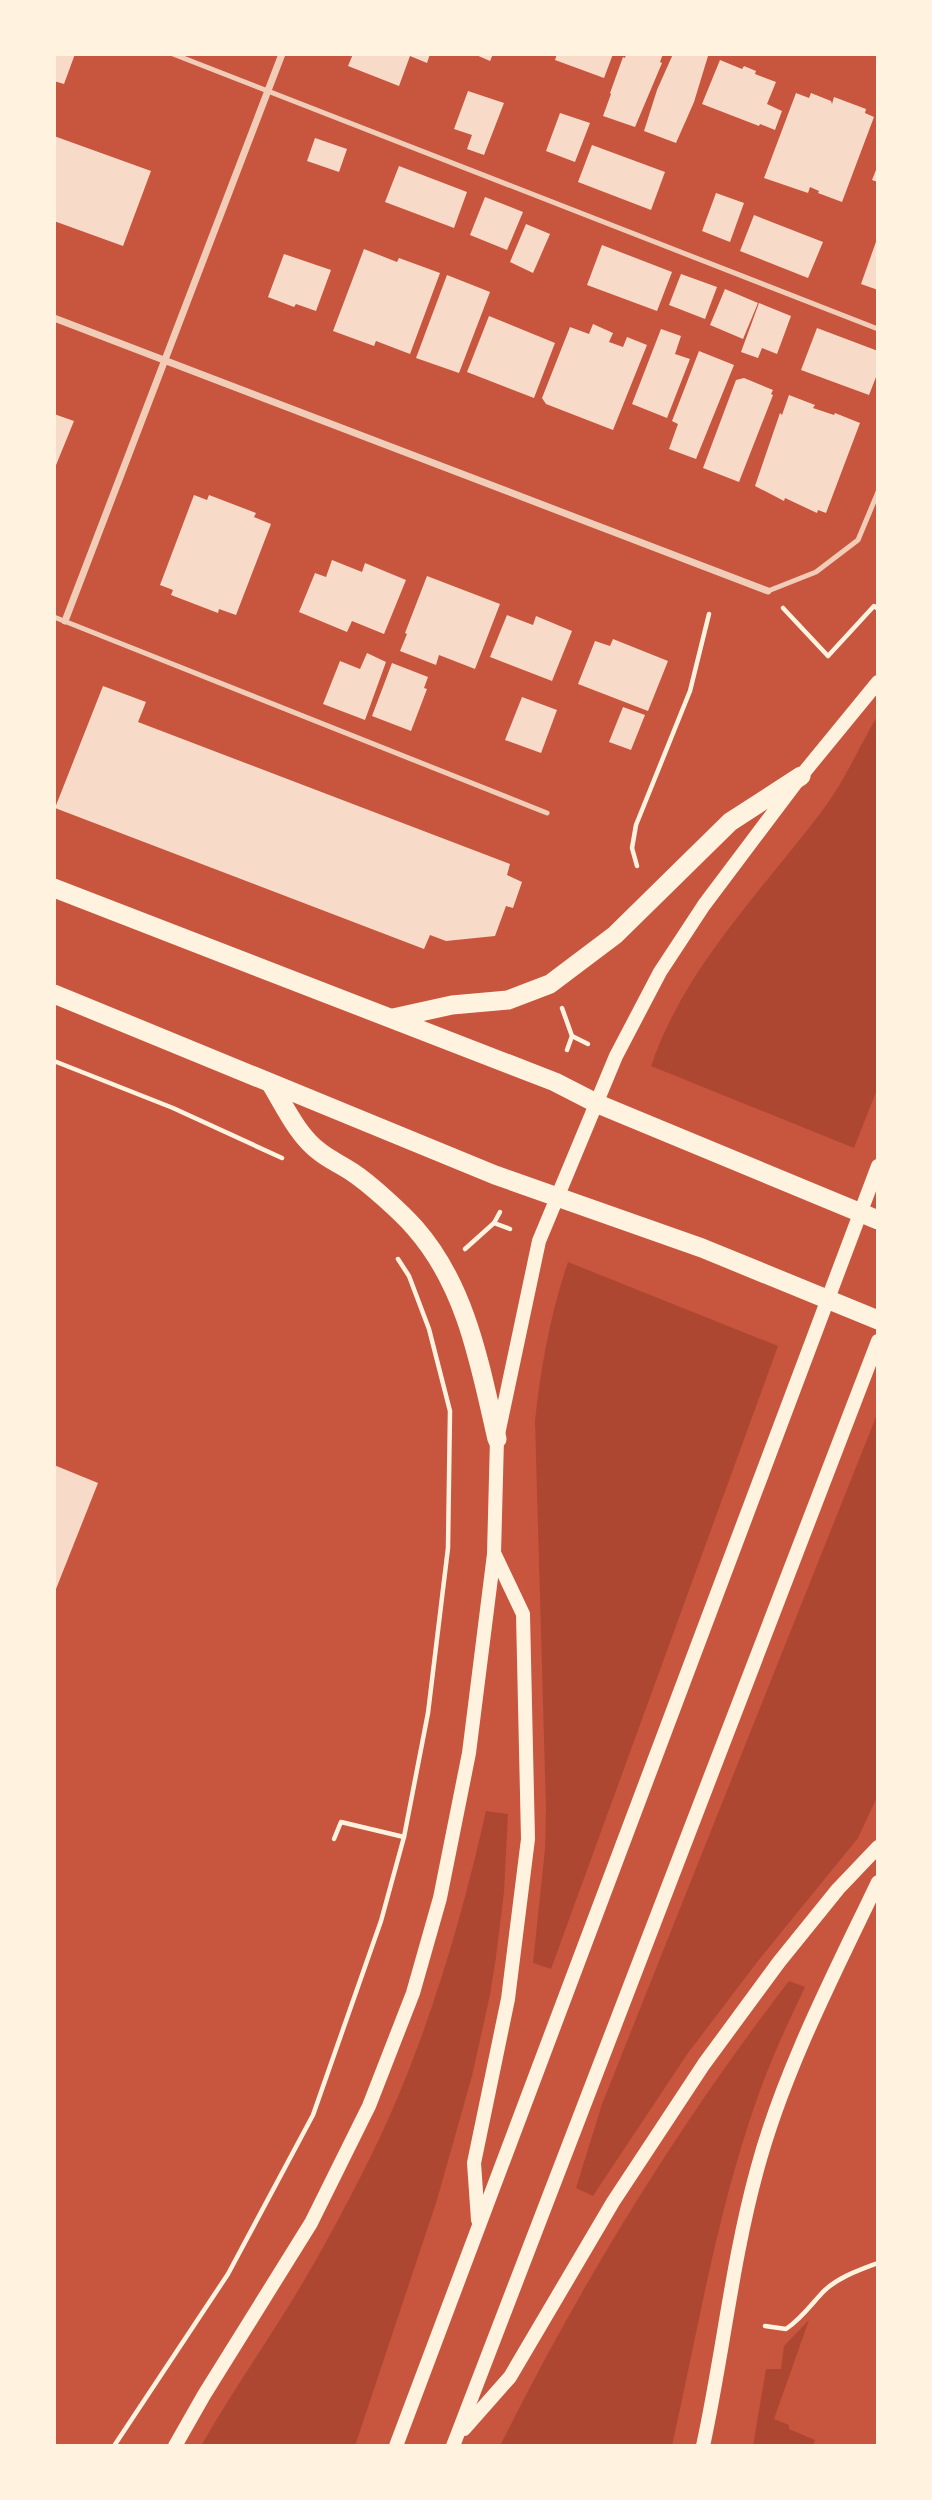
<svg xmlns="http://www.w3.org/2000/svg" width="932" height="2500" font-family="Ubuntu,sans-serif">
  <rect width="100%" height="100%" fill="#c8553d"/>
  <g fill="#ae4732">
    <path d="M878,715v372l-24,61 -203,-82c34,-100 112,-176 174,-259 21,-29 35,-62 53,-92z"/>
    <path d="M568,1262l210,84 -227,623 -18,-6 12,-114 1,-40 -11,-388c6,-55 15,-106 33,-159z"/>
    <path d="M878,1412v383l-20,43 -100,123 -70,92 -95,143 -17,-8 26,-84z"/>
    <path d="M486,1811l22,3 -4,78 -8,65 -6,38 -18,81 -35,124 -82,246h-154c32,-56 69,-108 101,-162 22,-37 42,-75 61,-112 58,-114 95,-237 123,-361z"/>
    <path d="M789,1981l16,6c-17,36 -35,74 -48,112 -40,113 -59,231 -85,347h-172c81,-163 178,-321 289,-465z"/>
    <path d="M809,2320l-35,99 15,6v4l26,11 -2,6h-60l13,-77h15l3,-23z"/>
  </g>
  <g fill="#f7dbc8">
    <path d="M54,54h21l-11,30 -10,-3z"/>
    <path d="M353,54h77l-3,9 -17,-7 -11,30 -51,-20z"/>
    <path d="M474,54h19l-3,7z"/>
    <path d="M557,54h56l-9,24 -49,-18z"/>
    <path d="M626,54h37l-3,8 2,1 -27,64 -32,-11 8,-22 -1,-1 13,-36 2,1z"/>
    <path d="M673,54l35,2 -14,46 -18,41 -32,-12 13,-41z"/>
    <path d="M720,60l22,9 2,-3 12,5 -1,3 21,8 -9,22 15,7 -7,19 -15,-6 -1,2 -57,-22z"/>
    <path d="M468,91l36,12 -20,52 -17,-6 5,-14 -18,-6z"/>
    <path d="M796,93l13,5 2,-5 20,8 1,3 2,-7 32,12 -1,4 9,4 -32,85 -24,-9 1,-2 -9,-4 -2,6 -44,-15z"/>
    <path d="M560,113l30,10 -15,39 -29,-11z"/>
    <path d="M54,136l97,35 -28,75 -69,-25z"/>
    <path d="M315,138l32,11 -8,23 -32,-11z"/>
    <path d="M592,145l73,27 -14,38 -73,-28z"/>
    <path d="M878,165v17l-6,-2z"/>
    <path d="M399,166l68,26 -13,36 -69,-26z"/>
    <path d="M716,193l28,10 -14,39 -28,-11z"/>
    <path d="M485,197l38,15 -16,38 -37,-15z"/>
    <path d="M754,215l69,27 -15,36 -68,-27z"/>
    <path d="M526,224l24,10 -17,39 -23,-11z"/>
    <path d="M877,239h1v51l-17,-6z"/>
    <path d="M602,245l70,27 -15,39 -70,-26z"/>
    <path d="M364,249l33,13 2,-4 41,15 -30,81 -34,-13 -2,5 -41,-15z"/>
    <path d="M284,254l47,16 -15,41 -20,-7 -2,3 -26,-10z"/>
    <path d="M681,274l36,13 -12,32 -36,-14z"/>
    <path d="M447,275l43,17 -31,81 -43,-15z"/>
    <path d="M725,289l33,14 -15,36 -33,-14z"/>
    <path d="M759,303l32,13 -14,38 -15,-6 -4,10 -17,-6z"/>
    <path d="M489,316l66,27 -21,55 -67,-26z"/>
    <path d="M593,324l20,9 -4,9 14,5 4,-10 20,8 -34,85 -67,-26 -4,-6 28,-71 19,7z"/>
    <path d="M817,328l61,23v21l-9,23 -68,-25z"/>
    <path d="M661,329l20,7 -6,18 15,5 -23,59 -35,-14z"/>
    <path d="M699,351l35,14 -38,94 -27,-10 9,-25 -6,-3z"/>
    <path d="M744,378l29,12 -2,4 2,1 -34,87 -36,-14 33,-88z"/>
    <path d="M789,395l26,10 -2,3 21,7 1,-2 25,10 -34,90 -8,-3 -1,3 -32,-15 -1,3 -29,-15 25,-73 2,2z"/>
    <path d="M54,414l20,7 -20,49z"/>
    <path d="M194,495l13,5 2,-5 47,18 -2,4 17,7 -35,91 -17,-6 -1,4 -47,-18 2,-5 -13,-5z"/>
    <path d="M332,560l30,12 3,-9 41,17 -22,54 -32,-13 -5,11 -48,-20 16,-39 11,4z"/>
    <path d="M427,576l73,28 -25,65 -36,-14 -3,10 -36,-14 7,-17 -2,-1z"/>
    <path d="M507,615l26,10 3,-9 36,15 -20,50 -62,-24z"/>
    <path d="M613,639l55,22 -20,50 -70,-27 17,-43 15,5z"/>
    <path d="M367,653l19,9 -21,58 -42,-16 17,-43 20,8z"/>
    <path d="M392,663l36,14 -4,11 3,1 -16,42 -39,-15z"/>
    <path d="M103,686l43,16 -8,20 372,142 -3,11 15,7 -9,26 -7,-2 -11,30 -49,5 -16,-6 -6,14 -369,-141z"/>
    <path d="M522,697l35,13 -16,43 -36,-13z"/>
    <path d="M623,707l22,8 -14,35 -22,-8z"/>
    <path d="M54,1465l44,18 -44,111z"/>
  </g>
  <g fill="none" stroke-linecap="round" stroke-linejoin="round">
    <g stroke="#fff3e0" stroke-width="4.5">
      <path d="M783,608l45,48 46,-50 4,3"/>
      <path d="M637,866l-5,-18 4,-23 54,-134 19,-77"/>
      <path d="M562,1008l10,28 -5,14"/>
      <path d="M572,1036l16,8"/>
      <path d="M54,1061l119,47 109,50"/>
      <path d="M494,1223l16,6"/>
      <path d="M465,1249l29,-26 6,-11"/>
      <path d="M334,1839l7,-17 63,15"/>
      <path d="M765,2326l21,3c15,-10 24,-23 36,-36 14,-15 37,-23 56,-30"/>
      <path d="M114,2446l114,-172 85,-159 68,-194 23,-84 24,-124 20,-165 2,-137 -21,-82 -20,-53 -11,-17"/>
    </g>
    <g stroke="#f1ccb7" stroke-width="5">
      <path d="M173,54l705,275"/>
      <path d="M768,591l48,-19 42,-32 20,-48"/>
      <path d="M54,617l493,196"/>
    </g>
    <g stroke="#f1ccb7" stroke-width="7">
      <path d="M54,318l714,273"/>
      <path d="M65,621l217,-567"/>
    </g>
    <g stroke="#fff3e0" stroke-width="14">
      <path d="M478,2220l-4,-57 34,-164 20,-160 -5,-225 -28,-59"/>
      <path d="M464,2429l46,-52 103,-175 91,-138 75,-102 59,-73 40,-42"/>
      <path d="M175,2446l29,-51 107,-172 58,-117 44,-113 27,-95 29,-145 25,-199 3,-115 42,-198 77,-185 44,-84 44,-67 97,-129 77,-94"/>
      <path d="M396,2446l482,-1280"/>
      <path d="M453,2446l425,-1105"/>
      <path d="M703,2446c20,-92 29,-185 54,-276 26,-98 77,-196 121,-288"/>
    </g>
    <g stroke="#fff3e0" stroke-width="19">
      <path d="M54,888l501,194 43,22 280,116"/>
      <path d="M54,994l441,181 207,73 176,72"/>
      <path d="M393,1018l59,-13 56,-5 42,-16 65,-49 115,-113 71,-46"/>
      <path d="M271,1084c14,23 27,52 49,68 10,8 22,13 32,20 17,11 50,41 63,56 52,59 65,138 82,211"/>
    </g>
  </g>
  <rect width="932" height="2500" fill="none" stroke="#fff3e0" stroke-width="112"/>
</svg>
